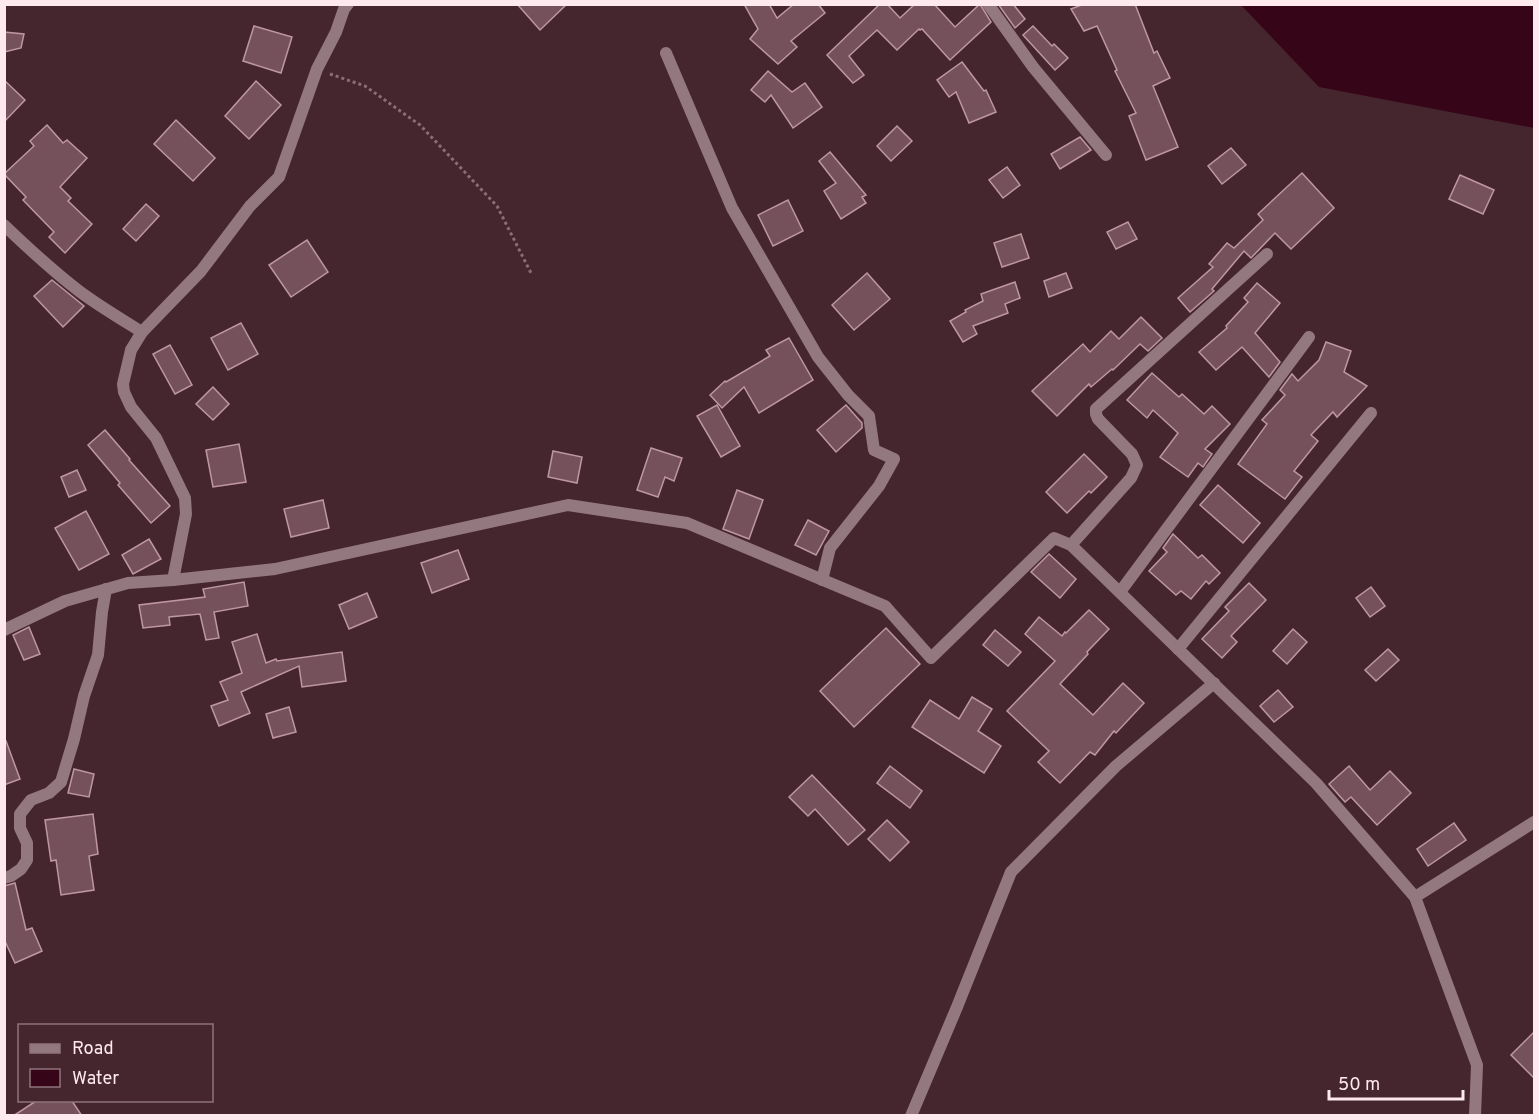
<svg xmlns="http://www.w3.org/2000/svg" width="1539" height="1120" font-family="Overpass,sans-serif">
  <rect width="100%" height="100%" fill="#45262f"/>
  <path fill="#370518" d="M1241,5h293v123l-215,-41z"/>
  <g fill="#75525b" stroke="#be97a0" stroke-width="1.5">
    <path d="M517,4h50l-27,26z"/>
    <path d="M744,4h25l8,14 17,-14h24l7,9 -34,28 6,6 -19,17 -28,-25 8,-10z"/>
    <path d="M880,4h7l13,14 15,-14h19l21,23 25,-23 11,18 -41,38 -28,-31 -2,1 -1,-1 -22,21 -20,-20 -28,26 15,19 -11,8 -26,-28z"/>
    <path d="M998,4h15l12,15 -10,9z"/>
    <path d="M1084,4h51l19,49 3,-2 13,27 -17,8 25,61 -32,13 -17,-44 7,-3 -21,-42 2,-1 -20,-44 -13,5 -13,-22z"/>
    <path d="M254,26l38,11 -11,36 -38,-12z"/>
    <path d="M1033,26l19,20 2,-2 14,14 -13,12 -32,-35z"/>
    <path d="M4,32l20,2 -3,14 -17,4z"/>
    <path d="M962,62l22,29 2,-1 10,22 -27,11 -13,-31 -7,5 -12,-17z"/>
    <path d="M768,71l24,21 13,-9 17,24 -29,21 -22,-33 -6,7 -14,-12z"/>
    <path d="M4,80l21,20 -21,22z"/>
    <path d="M256,81l25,24 -32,34 -24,-23z"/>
    <path d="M176,120l39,38 -22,23 -39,-37z"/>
    <path d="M47,125l16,18 4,-3 20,18 -27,29 11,11 -3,3 24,23 -27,29 -16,-16 5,-5 -31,-32 3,-3 -22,-23 30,-28 -4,-5z"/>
    <path d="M897,126l15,15 -21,20 -14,-15z"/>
    <path d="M1080,137l11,13 -31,19 -9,-15z"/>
    <path d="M1231,148l15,17 -24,19 -14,-18z"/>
    <path d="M830,152l36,43 -4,2 4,6 -25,16 -17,-28 12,-8 -17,-22z"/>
    <path d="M1007,167l13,18 -17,13 -14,-18z"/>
    <path d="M1302,173l32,35 -43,41 -16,-16 -24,25 -7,-7 -32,38 2,2 -24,21 -12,-14 35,-31 -4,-3 18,-21 7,5 29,-28 -5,-6z"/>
    <path d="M1460,175l34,15 -11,24 -34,-15z"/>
    <path d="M788,200l15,31 -30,15 -15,-31z"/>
    <path d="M146,204l13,12 -23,25 -13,-12z"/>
    <path d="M1128,222l9,17 -21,10 -9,-17z"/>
    <path d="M1021,234l8,24 -27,9 -8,-24z"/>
    <path d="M307,240l21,32 -37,25 -22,-32z"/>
    <path d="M867,273l23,26 -36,31 -22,-25z"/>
    <path d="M1066,273l6,15 -23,9 -5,-16z"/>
    <path d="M52,280l32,26 -21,21 -29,-31z"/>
    <path d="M1015,282l5,16 -15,6 3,9 -35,13 4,8 -14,8 -13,-21 16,-9 -1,-2 18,-9 -2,-7z"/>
    <path d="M1257,283l23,20 -25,30 25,29 -11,15 -27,-30 -26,23 -17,-18 28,-24 -1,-2 22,-24 -4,-4z"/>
    <path d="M1141,317l21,21 -14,13 -8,-7 -27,26 -1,-1 -21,18 -2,-3 -32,32 -25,-25 51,-47 7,8 21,-21 8,8z"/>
    <path d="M241,323l17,31 -30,16 -17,-32z"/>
    <path d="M789,338l24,42 -54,33 -15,-26 -22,21 -12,-13 15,-14 1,1 44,-26 -4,-6z"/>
    <path d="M1326,342l25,9 -7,21 23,14 -30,31 -4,-5 -22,23 7,6 -24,30 8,6 -17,22 -47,-35 29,-40 -5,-4 23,-25 -5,-5 12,-16 6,7 21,-21z"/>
    <path d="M170,345l22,40 -17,9 -22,-40z"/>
    <path d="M1152,373l27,24 3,-3 22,20 8,-8 18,18 -25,25 7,5 -9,13 -5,-4 -10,14 -28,-20 18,-24 -25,-23 -6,8 -20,-18z"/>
    <path d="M213,387l16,17 -16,16 -17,-16z"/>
    <path d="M717,405l23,41 -19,11 -24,-41z"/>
    <path d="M846,405l16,18v5l-26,24 -19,-22z"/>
    <path d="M105,430l25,29 -1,1 41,46 -19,17 -33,-38 2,-2 -32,-38z"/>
    <path d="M239,444l7,38 -33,5 -7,-37z"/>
    <path d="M651,448l31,10 -8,23 -9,-4 -7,20 -21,-7z"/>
    <path d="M553,451l29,6 -5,26 -29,-6z"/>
    <path d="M1084,454l23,23 -16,16 -2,-2 -22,22 -21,-21z"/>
    <path d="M77,470l9,20 -17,7 -8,-20z"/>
    <path d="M1218,485l42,38 -17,20 -43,-38z"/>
    <path d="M737,490l26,10 -14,39 -26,-10z"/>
    <path d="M323,500l6,28 -38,9 -7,-28z"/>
    <path d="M86,511l23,43 -30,16 -24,-42z"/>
    <path d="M808,520l21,11 -13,24 -21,-10z"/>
    <path d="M1173,534l25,24 4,-3 18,18 -11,11 -3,-3 -15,18 -10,-8 -5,4 -27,-24 18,-19 -4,-4z"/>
    <path d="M149,539l12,20 -28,15 -11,-19z"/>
    <path d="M458,550l11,29 -37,14 -11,-30z"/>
    <path d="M1049,554l27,25 -16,19 -29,-26z"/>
    <path d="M244,582l4,24 -34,6 5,26 -13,2 -6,-26 -31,3 1,8 -27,3 -4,-23 66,-8 -2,-8z"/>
    <path d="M1249,583l17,17 -35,36 6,6 -15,16 -20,-19 27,-28 -4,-4z"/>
    <path d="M1371,587l14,19 -15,11 -14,-19z"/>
    <path d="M367,593l10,24 -28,12 -10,-24z"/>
    <path d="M1089,610l20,19 -22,23 1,2 -28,30 33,31 30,-32 21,20 -28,30 -2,-2 -19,24 -5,-3 -30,31 -22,-21 11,-11 -42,-40 48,-50 -30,-27 14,-17 23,19 3,-4 1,1z"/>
    <path d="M29,627l11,27 -16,6 -11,-25z"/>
    <path d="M886,628l34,36 -66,63 -34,-36z"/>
    <path d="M1293,629l14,13 -20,22 -14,-13z"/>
    <path d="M995,630l26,22 -13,14 -25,-21z"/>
    <path d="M257,634l9,29 10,-4 1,2 65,-9 4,29 -44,6 -3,-21 -58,26 9,21 -31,13 -8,-20 17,-6 -8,-18 22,-9 -10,-31z"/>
    <path d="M1388,649l11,11 -23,21 -11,-11z"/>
    <path d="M1278,690l15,17 -19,15 -14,-16z"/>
    <path d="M972,697l20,12 -14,22 23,15 -17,27 -72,-46 18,-27 29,19z"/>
    <path d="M289,707l7,25 -23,6 -7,-24z"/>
    <path d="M6,741l14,38 -16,6v-43z"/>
    <path d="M890,766l32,25 -12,17 -33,-25z"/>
    <path d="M1349,766l21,24 20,-19 21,22 -34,32 -26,-28 -6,5 -16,-18z"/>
    <path d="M74,769l20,5 -5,23 -21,-4z"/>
    <path d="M812,775l53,55 -17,15 -33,-36 -7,7 -19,-19z"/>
    <path d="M93,814l5,40 -9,2 5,34 -33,5 -5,-35 -5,1 -6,-41z"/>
    <path d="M887,820l22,22 -19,19 -22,-22z"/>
    <path d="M1454,823l12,17 -38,26 -11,-17z"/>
    <path d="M15,883l11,47 6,-2 10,23 -27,12 -11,-24v-53z"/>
    <path d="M1534,1032v46l-23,-23z"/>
    <path d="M36,1101h36l10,15h-69z"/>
  </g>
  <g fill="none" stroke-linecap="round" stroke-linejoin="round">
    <path stroke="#896e75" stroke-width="3" stroke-dasharray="3 3" stroke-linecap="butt" d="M330,74l35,12 55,39 77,81 34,67"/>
    <g stroke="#94787f" stroke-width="12">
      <path d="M988,4l45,63 73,88"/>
      <path d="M666,53l66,155 86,149 30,38 21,21 5,34 20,9 -15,27 -49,62 -8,32"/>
      <path d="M4,225c24,23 49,46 75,66 20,15 42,28 63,41"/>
      <path d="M1267,254l-171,155v5l2,5 34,35 5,11 -6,13 -60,67 245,238 99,114 62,168 -2,51"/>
      <path d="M173,580l13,-66 -1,-16 -29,-60 -25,-31 -7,-15 -1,-8 8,-34 11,-18 59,-61 49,-65 29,-29 38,-108 19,-37 8,-23 4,-5"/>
      <path d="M1120,592l189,-255"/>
      <path d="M4,630l61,-29 63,-18 45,-3 102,-11 293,-64 119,18 198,83 46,52 123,-120 17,7"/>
      <path d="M1178,649l193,-236"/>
      <path d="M4,878l7,-2 10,-7 6,-9v-17l-7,-15v-14l11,-14 18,-7 12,-11 13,-43 10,-43 14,-41 4,-43 4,-23"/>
      <path d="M1415,897l119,-75"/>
      <path d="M911,1116l46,-109 54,-135 105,-106 98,-83"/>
    </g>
  </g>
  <rect width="1539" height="1120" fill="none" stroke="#fee9ee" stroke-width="12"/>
  <rect x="18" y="1024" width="195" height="78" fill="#45262f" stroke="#8f747b" stroke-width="1.5"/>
  <rect x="30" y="1044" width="30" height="9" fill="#94787f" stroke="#8f747b" stroke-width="1.5"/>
  <text x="72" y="1054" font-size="18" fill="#fee9ee">Road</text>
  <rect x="30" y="1069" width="30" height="18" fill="#370518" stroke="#8f747b" stroke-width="1.5"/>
  <text x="72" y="1084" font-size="18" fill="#fee9ee">Water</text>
  <path d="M1329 1090v9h134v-9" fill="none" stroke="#fee9ee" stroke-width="3"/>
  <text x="1338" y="1090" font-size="18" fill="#fee9ee" stroke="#45262f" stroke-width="4.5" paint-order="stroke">50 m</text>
</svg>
